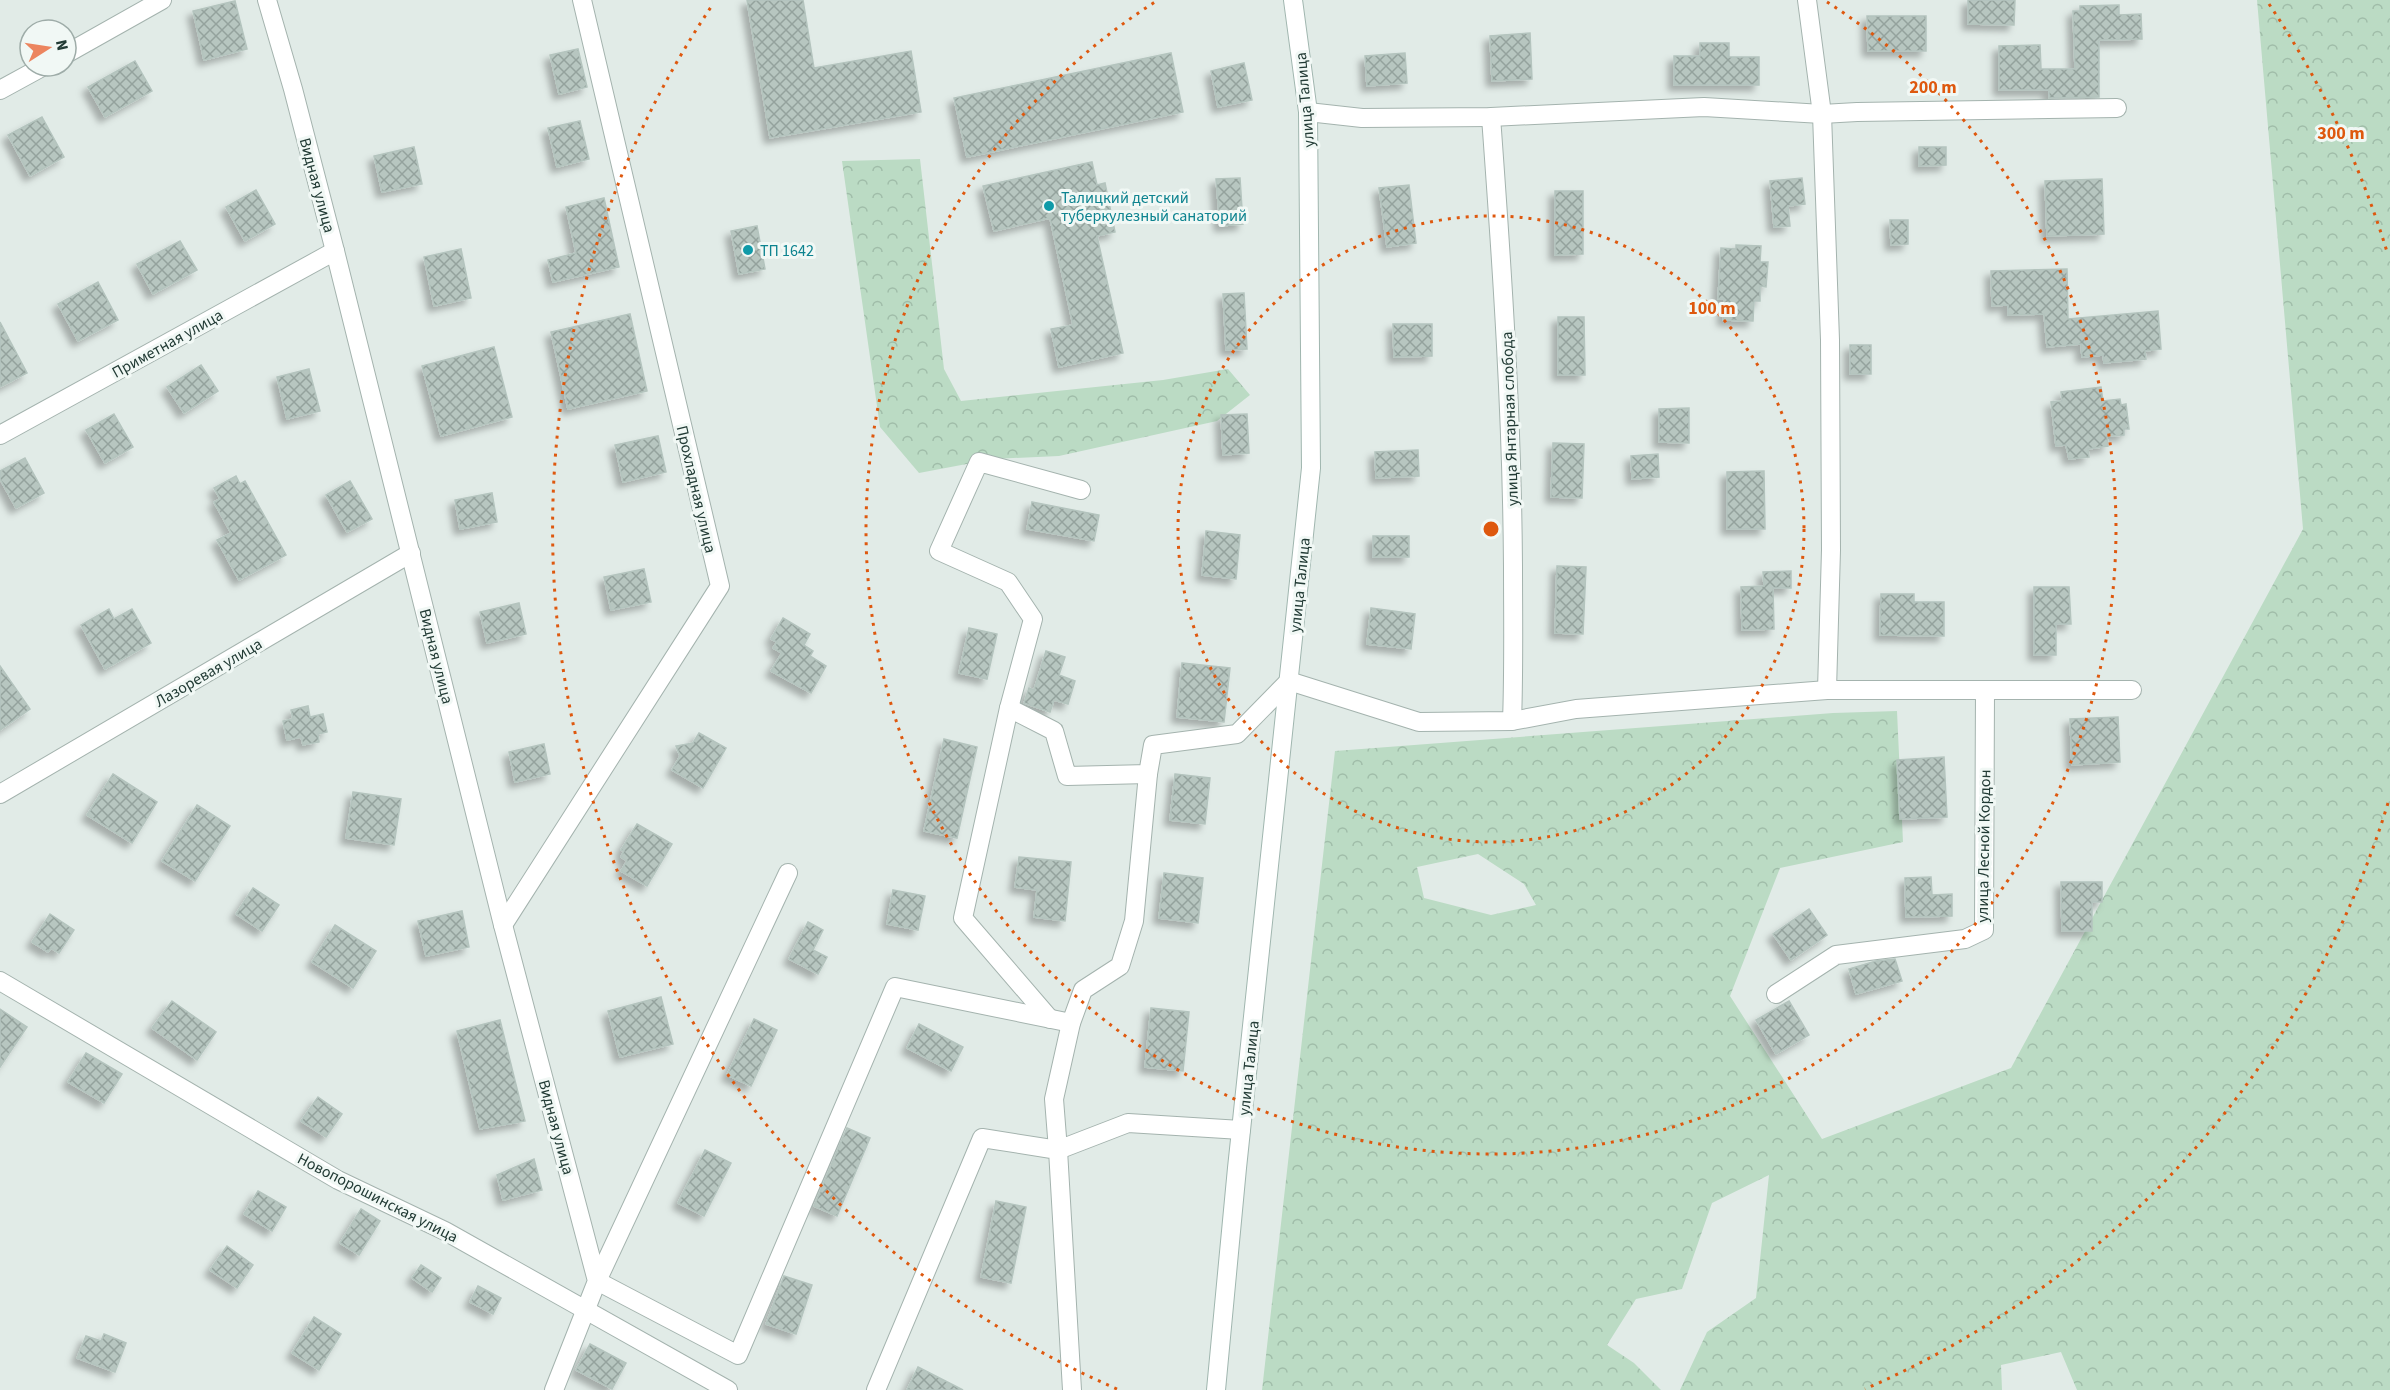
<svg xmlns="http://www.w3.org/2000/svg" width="2390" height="1390" font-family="'Source Sans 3',sans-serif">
  <defs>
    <pattern id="forest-crowns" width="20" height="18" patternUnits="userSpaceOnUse" patternTransform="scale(1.5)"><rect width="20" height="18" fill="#bbdbc4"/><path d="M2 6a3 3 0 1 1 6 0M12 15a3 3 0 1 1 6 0" fill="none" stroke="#a0bda9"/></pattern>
    <pattern id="building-cross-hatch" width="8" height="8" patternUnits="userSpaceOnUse" patternTransform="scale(1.5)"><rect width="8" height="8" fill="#b7c6c0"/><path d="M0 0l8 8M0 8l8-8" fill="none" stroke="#94a29d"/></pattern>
    <filter id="shadow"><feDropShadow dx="-5.5" dy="5.5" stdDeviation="3" flood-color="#0004"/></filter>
  </defs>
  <rect width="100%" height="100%" fill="#e1ebe7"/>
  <g fill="url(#forest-crowns)" fill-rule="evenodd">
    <path d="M2257,0h133v1390h-313l-16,-38 -60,13 1,25h-322l27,-58 49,-34 13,-123 -57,28 -30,86 -46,10 -29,46 27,18 27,27h-399l73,-639 498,-38 64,-2 6,131 -123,26 -50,128 92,143 189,-71 292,-539zM1478,854l46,30 12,21 -45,10 -67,-17 -7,-31z"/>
    <path d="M920,159l24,210 17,32 202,-21 65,-11 22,26 -33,26 -158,35 -66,3 -74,14 -39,-46 -38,-266z"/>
  </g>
  <g fill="url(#building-cross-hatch)" stroke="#b4c4be" stroke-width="1.5" filter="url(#shadow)">
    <path d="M747,0h56l11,68 97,-17 10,61 -151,26z"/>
    <path d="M1968,0h47l-1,25 -46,-1z"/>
    <path d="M235,1l12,48 -43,11 -11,-49z"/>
    <path d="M2119,5v10l22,-1 1,25 -43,1v57l-50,1v-8h-50v-44l41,-1 1,24h34l-2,-58h7v-5z"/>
    <path d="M1867,16h59v35h-58z"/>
    <path d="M1530,33l2,46 -40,2 -2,-45z"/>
    <path d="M1700,43h29v14h30v28h-85v-29h26z"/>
    <path d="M578,49l9,38 -28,7 -9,-39z"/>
    <path d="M1171,53l12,59 -216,45 -13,-59z"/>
    <path d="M1405,53l2,30 -40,3 -2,-30z"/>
    <path d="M135,61l17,30 -47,26 -17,-30z"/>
    <path d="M1244,63l8,37 -34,7 -7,-36z"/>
    <path d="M42,117l22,40 -34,19 -22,-41z"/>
    <path d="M580,121l9,38 -32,8 -9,-39z"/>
    <path d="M414,147l8,37 -40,8 -8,-36z"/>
    <path d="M1919,147h27v18l-27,1z"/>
    <path d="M1092,162l5,23 8,-2 10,49 -18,4 26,117 -64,14 -8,-38 22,-4 -23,-107 -56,13 -11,-45z"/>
    <path d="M1240,178l3,46 -23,2 -4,-47z"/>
    <path d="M1802,178l3,26 -17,2 2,20 -16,1 -4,-46z"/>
    <path d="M2102,179l2,55 -57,2 -2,-55z"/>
    <path d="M1409,185l7,58 -29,4 -8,-59z"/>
    <path d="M256,190l19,34 -30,17 -19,-34z"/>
    <path d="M1555,191h28v63l-28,1z"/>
    <path d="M604,198l15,69 -66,15 -5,-22 28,-7 -10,-46z"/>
    <path d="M1890,220h18v24l-17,1z"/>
    <path d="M757,226l8,43 -26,5 -8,-43z"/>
    <path d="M180,241l17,29 -44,24 -16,-30z"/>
    <path d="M1736,245l25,1 -1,16h8l-2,25 -6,-1v15h-6l-1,20 -30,-1 1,-21h-6l3,-51 15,1z"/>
    <path d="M461,249l10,49 -37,8 -10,-49z"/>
    <path d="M2067,269l1,50 90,-8 3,38 -16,2 1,8 -42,4 -1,-8 -21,2 -1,-13 -34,3 -3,-33 -36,1v-10l-16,1 -1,-35z"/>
    <path d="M98,282l20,38 -40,21 -20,-37z"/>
    <path d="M1244,293l3,56 -21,1 -3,-56z"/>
    <path d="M630,314l17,77 -79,18 -17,-77z"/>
    <path d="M1558,317h26l1,58h-27z"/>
    <path d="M0,322l27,51 -27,14z"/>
    <path d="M1393,324h39v32l-38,1z"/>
    <rect x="1850" y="345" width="21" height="29"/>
    <path d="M494,347l18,70 -71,19 -19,-70z"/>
    <path d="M201,365l17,26 -34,22 -17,-26z"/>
    <path d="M309,369l11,42 -33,8 -10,-42z"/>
    <path d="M2101,387l2,14 17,-2 1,6 5,-1 3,25h-5v6l-17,1 1,10 -20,3 1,8 -20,2 -3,-14 -10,1 -5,-44 11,-1 -1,-9z"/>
    <path d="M1689,408v35l-30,-1v-33z"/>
    <path d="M114,414l19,33 -28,16 -19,-33z"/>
    <path d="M1247,414l2,39 -26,2 -2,-40z"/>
    <path d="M658,436l8,36 -43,10 -8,-37z"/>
    <path d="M1553,443l31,1 -2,54 -31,-1z"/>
    <path d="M1418,450l1,26 -43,2 -1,-26z"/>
    <path d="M1658,454l1,23 -27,2 -1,-23z"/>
    <path d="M25,458l19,35 -28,15 -16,-29v-8z"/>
    <path d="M1764,471l1,58h-38v-57z"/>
    <path d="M236,476l4,8 5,-3 41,74 -47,25 -22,-40 14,-7 -17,-31 6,-3 -6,-11z"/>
    <path d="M350,481l22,38 -25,13 -21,-37z"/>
    <path d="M492,493l5,29 -37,7 -5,-29z"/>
    <path d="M1032,502l67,13 -5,26 -67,-12z"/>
    <path d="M1206,531l34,4 -4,44 -34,-4z"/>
    <rect x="1373" y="536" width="36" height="21"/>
    <path d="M1557,566l29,1 -3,67 -28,-1z"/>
    <path d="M644,569l7,33 -40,8 -7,-33z"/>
    <path d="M1791,571v17h-18l1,41 -32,1 -1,-43 23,-1 -1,-14z"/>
    <path d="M2034,587h35l2,37h-15v31h-22z"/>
    <path d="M1881,594h33v8h30v34l-64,-1z"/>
    <path d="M519,603l7,31 -39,9 -7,-31z"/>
    <path d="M1371,608l44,6 -4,35 -44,-5z"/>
    <path d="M109,609l5,10 18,-10 19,34 -46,26 -24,-44z"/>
    <path d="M783,618l27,16 -6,11 9,6 -3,5 16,10 -15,27 -40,-22 11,-18 -9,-5 4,-6 -6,-3z"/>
    <path d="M969,628l28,6 -10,45 -28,-6z"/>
    <path d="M1046,651l19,6 -6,18 16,6 -7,23 -14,-4 -4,12 -26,-9 5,-15 5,2z"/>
    <path d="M1182,663l48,5 -6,54 -47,-5z"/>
    <path d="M0,666l30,43 -30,21z"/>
    <path d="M308,706l2,11 13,-3 4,18 -9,2 1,8 -16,3 -2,-8 -14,3 -4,-19 10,-2 -2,-9z"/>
    <path d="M2118,717l2,45 -48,3 -2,-46z"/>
    <path d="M699,733l27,15 -23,40 -31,-18 8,-14 -4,-10 17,-3z"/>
    <path d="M944,739l33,8 -20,91 -33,-7z"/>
    <path d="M544,744l6,30 -35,8 -6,-30z"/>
    <path d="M1944,757l3,60 -47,2 -3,-59z"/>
    <path d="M113,774l44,28 -25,41 -45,-28z"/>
    <path d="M1175,774l35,4 -5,46 -35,-4z"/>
    <path d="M353,792l48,7 -7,46 -48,-7z"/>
    <path d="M197,805l33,21 -35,55 -33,-20z"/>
    <path d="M637,824l35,20 -25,42 -26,-15 6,-10 -6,-4 3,-6 -3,-1z"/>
    <path d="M1019,857l52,5 -6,59 -31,-4 3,-27 -22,-3z"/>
    <path d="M1164,873l39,5 -5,45 -39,-5z"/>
    <path d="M1931,877l1,18 20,-1v22l-46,1 -1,-39z"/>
    <path d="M2061,882h41v20h-10v29h-30z"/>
    <path d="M253,888l26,17 -17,26 -26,-17z"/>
    <path d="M893,890l32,6 -7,34 -31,-6z"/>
    <path d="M1809,909l18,26 -36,25 -18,-26z"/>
    <path d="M462,911l7,36 -43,9 -8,-35z"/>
    <path d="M50,914l24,16 -15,23 -8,-5 -3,4 -16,-10z"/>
    <path d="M808,922l15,8 -10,20 14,7 -9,17 -29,-15z"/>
    <path d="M335,925l41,26 -23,37 -41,-26z"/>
    <path d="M1895,959l7,22 -46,13 -7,-25 27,-8z"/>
    <path d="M661,997l12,47 -53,13 -12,-46z"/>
    <path d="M172,1001l44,31 -19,28 -45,-32z"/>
    <path d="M1789,1001l20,34 -33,19 -20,-34z"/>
    <path d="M1151,1008l38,4 -6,59 -38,-4z"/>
    <path d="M0,1009l27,18 -27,40z"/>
    <path d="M754,1019l23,11 -26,56 -24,-11z"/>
    <path d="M500,1020l25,101 -45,8 -23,-98z"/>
    <path d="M919,1024l44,23 -12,24 -44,-23z"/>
    <path d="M86,1053l36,21 -18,29 -36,-21z"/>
    <path d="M318,1097l24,17 -16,23 -25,-16z"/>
    <path d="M847,1128l23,10 -33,78 -23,-10z"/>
    <path d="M705,1150l26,13 -27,53 -26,-13z"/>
    <path d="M534,1159l8,31 -39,10 -6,-25z"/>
    <path d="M258,1191l28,16 -14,24 -28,-17z"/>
    <path d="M996,1201l30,6 -15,76 -30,-6z"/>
    <path d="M361,1209l19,12 -21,34 -19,-12z"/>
    <path d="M227,1246l26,19 -16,23 -27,-18z"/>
    <path d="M421,1265l20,13 -9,14 -20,-14z"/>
    <path d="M784,1276l28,9 -16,49 -30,-10z"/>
    <path d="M478,1286l23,12 -8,16 -23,-12z"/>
    <path d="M314,1317l27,17 -22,36 -27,-17z"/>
    <path d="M104,1334l22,9 -11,29 -38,-14 9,-22 15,5z"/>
    <path d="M590,1344l36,19 -14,26 -36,-19z"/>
    <path d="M918,1367l45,23h-56z"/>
  </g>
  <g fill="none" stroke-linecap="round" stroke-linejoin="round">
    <defs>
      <g id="street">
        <path d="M267,0l26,89 42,162 168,674 94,356 -43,109"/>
        <path d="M1807,0l15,114 8,226 1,210 -4,140"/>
        <path d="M66,54l96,-54"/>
        <path d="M0,90l44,-24"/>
        <path d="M1308,112l54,6 129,-1 213,-10 118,7 35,-2 260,-4"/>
        <path d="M1491,117c11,149 21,299 22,449 0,52 1,103 -1,155"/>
        <path d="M0,435l335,-184"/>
        <path d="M1009,708l24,-89 -25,-37 -69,-31 40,-89 102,28"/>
        <path d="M1148,774l-14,147 -14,45 -37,24 -12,33 -17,76 4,51 70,-27 113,7"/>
        <path d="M0,794l411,-241"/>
        <path d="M788,873l-191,408 141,74 157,-368 176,36"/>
        <path d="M503,925l217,-339 -138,-586"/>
        <path d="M0,981l338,199 107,51 283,159"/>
        <path d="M1776,994l60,-39 129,-16 19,-9 1,-240"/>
        <path d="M1050,1019l-87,-101 46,-210 45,23 13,45 81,-2 5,-29 84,-11 52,-53 130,41 93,-1 64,-12 251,-19h305"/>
        <path d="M876,1390l106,-252 76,12 14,240"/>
      </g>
      <path id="secondary" d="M1216,1390l21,-222 74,-700 -3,-356 -15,-112"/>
    </defs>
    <use href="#street" stroke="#a4b3ae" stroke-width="20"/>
    <use href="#secondary" stroke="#a0b6af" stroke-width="20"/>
    <use href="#street" stroke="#fff" stroke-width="18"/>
    <use href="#secondary" stroke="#fff" stroke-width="18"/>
  </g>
  <g fill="none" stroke="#de580e" stroke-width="3" stroke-dasharray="3 6">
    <circle cx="1491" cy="529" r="313"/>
    <path d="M1827 2A625 625 0 1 1 1155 2"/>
    <path d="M2388 803A938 938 0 0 1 1865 1389M1117 1389A938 938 0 0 1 713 4M2269 4A938 938 0 0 1 2388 255"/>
  </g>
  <g fill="#0f9aa8" stroke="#f1f8f5" stroke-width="2">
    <circle cx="1049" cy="206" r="6"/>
    <circle cx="748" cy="250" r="6"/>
  </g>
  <g text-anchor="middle" stroke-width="6" stroke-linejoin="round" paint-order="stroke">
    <g font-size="16" fill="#223b35" stroke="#f1f8f5">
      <text transform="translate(1304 100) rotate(-95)" y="6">улица Талица</text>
      <text transform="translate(318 185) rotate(75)" y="6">Видная улица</text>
      <text transform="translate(167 343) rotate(-29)" y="6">Приметная улица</text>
      <text transform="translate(1509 419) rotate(-92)" y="6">улица Янтарная слобода</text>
      <text transform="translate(697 489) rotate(77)" y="6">Прохладная улица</text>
      <text transform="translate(1299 585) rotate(-84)" y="6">улица Талица</text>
      <text transform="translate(437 656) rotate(76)" y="6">Видная улица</text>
      <text transform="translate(208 672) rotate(-30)" y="6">Лазоревая улица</text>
      <text transform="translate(1983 846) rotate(-89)" y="6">улица Лесной Кордон</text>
      <text transform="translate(1248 1068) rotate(-84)" y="6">улица Талица</text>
      <text transform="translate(557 1127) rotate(75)" y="6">Видная улица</text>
      <text transform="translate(378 1197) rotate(27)" y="6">Новопорошинская улица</text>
    </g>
    <g font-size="16" fill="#0d838f" stroke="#f1f8f5" text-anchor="start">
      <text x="1061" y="203">Талицкий детский<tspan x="1061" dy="18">туберкулезный санаторий</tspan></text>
      <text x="760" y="256">ТП 1642</text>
    </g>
  </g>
  <circle cx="1491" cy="529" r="9" fill="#de580e" stroke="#f1f8f5" stroke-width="3"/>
  <g font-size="18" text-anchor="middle" font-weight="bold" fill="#de580e" stroke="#f1f8f5" stroke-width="6" stroke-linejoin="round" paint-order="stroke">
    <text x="1933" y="93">200 m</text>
    <text x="2341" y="139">300 m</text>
    <text x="1712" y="314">100 m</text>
  </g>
  <g transform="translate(48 48) rotate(78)"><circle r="28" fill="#f1f8f5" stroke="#9eaca8" stroke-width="1.5"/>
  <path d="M0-4.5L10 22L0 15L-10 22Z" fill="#ec855f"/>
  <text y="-9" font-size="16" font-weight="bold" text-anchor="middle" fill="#223b35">N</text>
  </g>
</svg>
